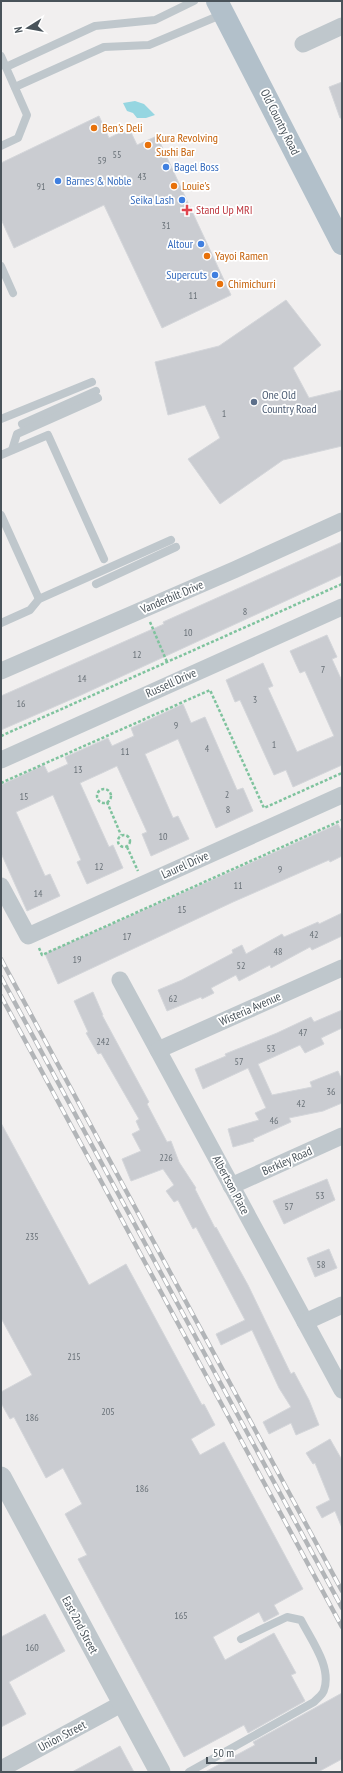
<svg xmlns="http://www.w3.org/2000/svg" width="343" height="1773" font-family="'PT Sans Narrow',sans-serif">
  <rect width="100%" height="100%" fill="#f1efef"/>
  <path fill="#96d6e1" d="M135,101l9,3 11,11 -9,3h-9l-4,-5 -6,-2 -4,-8z"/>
  <g fill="#caccd1" stroke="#d4d6da">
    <path d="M342,82v36h-2l-11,-31z"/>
    <path d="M99,116l10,22 20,-10 8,17 20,-9 74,159 -69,33 -58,-123 -90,43 -13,-29v-56z"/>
    <path d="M286,300l35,45 -28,23 16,30 33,-8v56l-59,14 -63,44 -32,-45 32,-21 -15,-33 -37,10 -13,-53 64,-16z"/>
    <path d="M342,542v33l-263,121 -78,34v-34l163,-72 -1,-2z"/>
    <path d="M327,635l10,22 -5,2 10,22v84l-49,22 -7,-17 -12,5 -34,-75 -5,2 -9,-22 37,-17 10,23 -5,2 29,64 37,-16 -29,-65 -5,2 -10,-22z"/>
    <path d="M183,704l8,19 14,-6 32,73 6,-2 10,23 -37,17 -38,-89 -33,15 28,64 5,-2 11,23 -38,17 -9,-22 5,-2 -30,-66 -15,7 -22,10 29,64 4,-2 10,23 -36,16 -10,-22 4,-2 -28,-65 -37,17 29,64 5,-2 10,22 -33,15 -26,-58v-68l43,-20 4,8 20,-9 -3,-7 43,-19 4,8 22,-10 -3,-8z"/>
    <path d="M338,824l4,8v24l-12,6 -1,-2 -96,42 -175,82 -13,-30z"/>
    <path d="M342,913v23l-30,14 -2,-3 -39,21 -1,-3 -31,16 -3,-6 -25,13 3,5 -12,6 -1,-2 -34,14 -9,-21 24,-10 51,-27 -1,-3 10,-5 4,9 36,-20 2,3 34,-15 1,2z"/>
    <path d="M93,992l10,23h-1l47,87 -2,2 20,38 4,-1 8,21 17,26 -1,1 20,39 1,-1 32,58 43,89 3,-2 15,28 10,25 -23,10 -5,-12 -22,11 -6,-12 28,-15 -12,-19 -27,-58 -31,15 -5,-11 29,-14 -49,-93 -3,2 -15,-29 -4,2 -8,-11 8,-6 -11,-16 -32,12 -9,-22 19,-8 -9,-17 8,-4 -4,-9 3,-2 -38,-66 -3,1 -12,-21 2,-1 -14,-31z"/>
    <path d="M342,1010v18l-21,10 3,6 -19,9 -5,-8 -42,19 14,31 40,-8 -2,-5 28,-11 4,9v23l-19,8 -34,7 2,4 -38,17 1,2 -21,6 -5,-18 31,-9 -4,-7 11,-5 -18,-40 -45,21 -8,-20 31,-13 -1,-2 52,-21 34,-16 3,5z"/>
    <path d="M1,1123l88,162 37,-21 76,141 2,-1 11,21 -24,14 9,16 24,-13 79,147 -29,16 5,9 -15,8 -5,-10 -46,25 12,23 49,-27 22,40 -5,2 14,26 -57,32 -4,-8 -60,32 -106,-198 9,-4 -22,-41 17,-10 -19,-36 -17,10 -32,-61 -4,2 -9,-16v-11l31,-17 -31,-57z"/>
    <path d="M327,1179l8,21 -51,24 -11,-23z"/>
    <path d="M329,1249l8,19 -22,9 -8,-19z"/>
    <path d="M330,1439l12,21v68l-7,-17 -13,7 -6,-11 14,-7 -15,-37 -2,1 -7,-11z"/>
    <path d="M45,1614l20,37 -56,31 17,32 -25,13v-90z"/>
    <path d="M342,1693v66l-24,13h-113l50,-27 -2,-3z"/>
    <path d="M120,1746l14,26h-62z"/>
  </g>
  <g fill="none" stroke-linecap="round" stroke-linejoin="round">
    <g stroke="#7fc39e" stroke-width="2.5" stroke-dasharray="3 2" stroke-linecap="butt">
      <path d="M150,622l17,40"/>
      <path d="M1,736l341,-152"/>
      <path d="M1,783l209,-93 54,118 78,-35"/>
      <circle cx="104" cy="796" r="7"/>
      <path d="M107,802l14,33"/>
      <circle cx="124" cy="841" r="6"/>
      <path d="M127,847l11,24"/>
      <path d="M39,948l3,7 300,-135"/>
    </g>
    <g stroke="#bfc7cc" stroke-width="8">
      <path d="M1,56l26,59 -9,23 -17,8"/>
      <path d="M6,67l89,-41 60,-6 39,-19"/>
      <path d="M15,87l89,-40 45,-2 74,-31"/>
      <path d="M1,266l12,27"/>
      <path d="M1,419l91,-37"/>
      <path d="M22,424l74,-33"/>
      <path d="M12,450l5,-16 81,-36"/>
      <path d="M1,455l47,-20 56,124"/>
      <path d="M1,515l38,84"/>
      <path d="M96,584l80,-37"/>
      <path d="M1,623l29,-13 9,-11 132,-59"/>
      <path d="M189,1772l125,-70c3,-4 9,-7 10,-12 8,-23 -13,-50 -23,-70l-14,-3 -46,22"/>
    </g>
    <g stroke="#bfc7cc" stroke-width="17">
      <path d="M303,44l39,-18"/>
      <path d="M1,671l233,-101 108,-49"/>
      <path d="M1,760l341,-153"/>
      <path d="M1,886l27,50 314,-141"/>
      <path d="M120,980l222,410"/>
      <path d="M158,1050l184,-82"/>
      <path d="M231,1186l111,-50"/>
      <path d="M305,1322l37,-17"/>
      <path d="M1,1769l122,-66"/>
    </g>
    <path stroke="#bfc7cc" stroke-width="21" d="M1,1477l159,295"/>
    <path stroke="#b2c0ca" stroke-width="22" d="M217,1l125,243"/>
    <defs>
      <g id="rail">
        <path d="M1,959l341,632"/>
        <path d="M1,977l341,631"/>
        <path d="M1,996l341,631"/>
      </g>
    </defs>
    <use href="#rail" stroke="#b2b5b8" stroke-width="4.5"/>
    <use href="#rail" stroke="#fff" stroke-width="3" stroke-dasharray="9" stroke-linecap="butt"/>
  </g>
  <g fill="#e8710a" stroke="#fff" stroke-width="1.5">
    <circle cx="94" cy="128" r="4"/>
    <circle cx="148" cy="145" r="4"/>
    <circle cx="174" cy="186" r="4"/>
    <circle cx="207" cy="256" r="4"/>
    <circle cx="220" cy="284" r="4"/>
  </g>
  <g fill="#3f7fe0" stroke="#fff" stroke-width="1.5">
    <circle cx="166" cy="167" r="4"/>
    <circle cx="58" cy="181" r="4"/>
    <circle cx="182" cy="200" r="4"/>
    <circle cx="201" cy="244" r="4"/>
    <circle cx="215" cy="275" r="4"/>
  </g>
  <path fill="#e0444e" stroke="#fff" stroke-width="1.5" d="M185 204h4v4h4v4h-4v4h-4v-4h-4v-4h4z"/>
  <circle fill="#5c6f8a" stroke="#fff" stroke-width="1.5" cx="254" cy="402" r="4"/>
  <g text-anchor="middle" stroke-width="3.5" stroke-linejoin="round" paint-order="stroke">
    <g font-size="10" fill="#697178">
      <text x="117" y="158">55</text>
      <text x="102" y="164">59</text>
      <text x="142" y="180">43</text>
      <text x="41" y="190">91</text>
      <text x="166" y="229">31</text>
      <text x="193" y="299">11</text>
      <text x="224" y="417">1</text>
      <text x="245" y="615">8</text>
      <text x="188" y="636">10</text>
      <text x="137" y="658">12</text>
      <text x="323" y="673">7</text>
      <text x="82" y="682">14</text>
      <text x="255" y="703">3</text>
      <text x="21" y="707">16</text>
      <text x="176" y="729">9</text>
      <text x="274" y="748">1</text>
      <text x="207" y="752">4</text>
      <text x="125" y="755">11</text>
      <text x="78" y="773">13</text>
      <text x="227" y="798">2</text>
      <text x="24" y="800">15</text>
      <text x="228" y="813">8</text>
      <text x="163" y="840">10</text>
      <text x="99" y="870">12</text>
      <text x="280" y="873">9</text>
      <text x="238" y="889">11</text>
      <text x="38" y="897">14</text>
      <text x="182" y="913">15</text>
      <text x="314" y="938">42</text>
      <text x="127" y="940">17</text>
      <text x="278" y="955">48</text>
      <text x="77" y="963">19</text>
      <text x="241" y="969">52</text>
      <text x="173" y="1002">62</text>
      <text x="303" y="1036">47</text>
      <text x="103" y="1045">242</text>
      <text x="271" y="1052">53</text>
      <text x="239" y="1065">57</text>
      <text x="331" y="1095">36</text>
      <text x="301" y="1107">42</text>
      <text x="274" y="1124">46</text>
      <text x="166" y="1161">226</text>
      <text x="320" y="1199">53</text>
      <text x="289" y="1210">57</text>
      <text x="32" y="1240">235</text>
      <text x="321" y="1268">58</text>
      <text x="74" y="1360">215</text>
      <text x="108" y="1415">205</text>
      <text x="32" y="1421">186</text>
      <text x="142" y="1492">186</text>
      <text x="181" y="1619">165</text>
      <text x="32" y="1651">160</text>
    </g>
    <g font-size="12" fill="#49535a" stroke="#fff">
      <text transform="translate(280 122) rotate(63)" y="4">Old Country Road</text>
      <text transform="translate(172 597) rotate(-23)" y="4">Vanderbilt Drive</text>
      <text transform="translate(171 683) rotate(-24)" y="4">Russell Drive</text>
      <text transform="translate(185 865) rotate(-24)" y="4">Laurel Drive</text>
      <text transform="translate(250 1009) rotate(-24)" y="4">Wisteria Avenue</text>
      <text transform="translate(287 1161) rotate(-24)" y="4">Berkley Road</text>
      <text transform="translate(231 1185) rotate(62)" y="4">Albertson Place</text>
      <text transform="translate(80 1625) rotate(62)" y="4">East 2nd Street</text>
      <text transform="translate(62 1736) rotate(-28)" y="4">Union Street</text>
    </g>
    <g font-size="12" fill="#c56008" stroke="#fff" text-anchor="start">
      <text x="102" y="132">Ben's Deli</text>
      <text x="156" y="142">Kura Revolving<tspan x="156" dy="14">Sushi Bar</tspan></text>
      <text x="182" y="190">Louie's</text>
      <text x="215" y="260">Yayoi Ramen</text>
      <text x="228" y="288">Chimichurri</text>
    </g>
    <g font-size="12" fill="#366cbe" stroke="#fff" text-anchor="end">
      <text x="174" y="171" text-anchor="start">Bagel Boss</text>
      <text x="66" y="185" text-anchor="start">Barnes &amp; Noble</text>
      <text x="174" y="204">Seika Lash</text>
      <text x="193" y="248">Altour</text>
      <text x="207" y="279">Supercuts</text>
    </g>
    <g font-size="12" fill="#be3a42" stroke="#fff" text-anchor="start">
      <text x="196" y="214">Stand Up MRI</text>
    </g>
    <g font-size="12" fill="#4e5e75" stroke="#fff" text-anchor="start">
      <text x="262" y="399">One Old<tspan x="262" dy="14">Country Road</tspan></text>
    </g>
  </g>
  <rect width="343" height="1773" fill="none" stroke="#49535a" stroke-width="4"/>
  <g transform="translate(28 28) rotate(259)" stroke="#ffffff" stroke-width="3" paint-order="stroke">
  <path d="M0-3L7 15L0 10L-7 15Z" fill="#49535a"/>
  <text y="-6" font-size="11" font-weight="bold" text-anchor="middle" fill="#49535a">N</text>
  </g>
  <path d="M207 1757v6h109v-6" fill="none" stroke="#49535a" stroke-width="2"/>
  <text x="213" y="1757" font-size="12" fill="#49535a" stroke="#ffffff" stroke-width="3" paint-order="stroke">50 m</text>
</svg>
